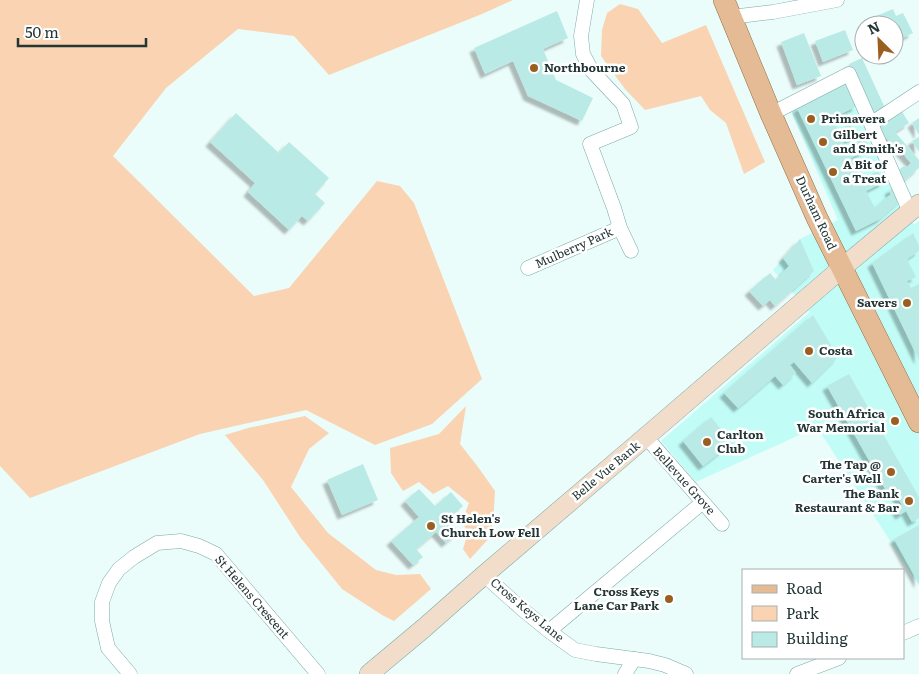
<svg xmlns="http://www.w3.org/2000/svg" width="919" height="674" font-family="Literata,serif">
  <defs>
    <filter id="shadow"><feDropShadow dx="-4.5" dy="4.5" stdDeviation="1" flood-color="#0004"/></filter>
  </defs>
  <rect width="100%" height="100%" fill="#eafdfb"/>
  <path fill="#c1fcf7" d="M847,79l67,146 5,-4v365l-102,-159 -121,55 -35,-41 149,-129 -37,-42 27,-31 38,-19 -48,-111z"/>
  <g fill="#fad3b2">
    <path d="M0,0h513l-31,14 -153,61 -35,-39 -56,-7 -72,59 -53,68 141,140 35,-8 88,-107 23,5 14,17 68,176 -50,45 -57,21 -69,-35 -106,24 -170,64 -30,-32z"/>
    <path d="M620,4l18,5 24,34 44,-18 59,137 -21,12 -18,-51 -16,-13 -9,-14 -56,14 -20,-21 -24,-33 1,-26 5,-17z"/>
    <path d="M466,406l-6,38 18,23 17,24 -2,33 -2,12 -21,23 -7,-10 5,-16 -6,-12 7,-18 -21,-17 -15,8 -14,-12 -16,9 -12,-18 -1,-25 49,-14z"/>
    <path d="M305,416l24,17 -20,16 -18,38 37,46 48,37 20,5 24,-1 11,15 -37,32 -12,-6 -40,-26 -42,-52 -37,-57 -38,-45 23,-7z"/>
  </g>
  <g fill="#baeae5" filter="url(#shadow)">
    <path d="M893,9l3,7 7,-3 10,20 -19,9v-17h-24l-3,-5z"/>
    <path d="M557,11l11,27 -25,11 13,31 37,18 -11,23 -54,-25 -15,-35 -28,13 -11,-26z"/>
    <path d="M845,30l8,20 -30,12 -8,-21z"/>
    <path d="M804,33l17,43 -24,9 -16,-43z"/>
    <path d="M862,58l23,50 -13,6 -23,-50z"/>
    <path d="M846,84l11,22 -22,11 4,7 -3,1 2,5 12,-6 6,12 -13,6 3,5 19,-9 5,10 -19,10 11,24 8,-4 -1,-3 9,-4 6,11 -18,9 9,17 16,-14 -2,-4 6,-3 7,12 -22,20 -24,12 -59,-123z"/>
    <path d="M901,110l8,13 -24,16 -9,-13z"/>
    <path d="M236,113l43,40 10,-11 40,36 -14,16 10,9 -17,18 -6,-5 -13,14 -41,-38 7,-9 -45,-41z"/>
    <path d="M919,118v17l-7,-12z"/>
    <path d="M895,132l24,28v8l-15,13 -5,-11 6,-5 2,2 4,-4 -13,-15 -2,2 -9,-11z"/>
    <path d="M919,137v15l-7,-11z"/>
    <path d="M913,233l6,13v5l-12,8 9,18 -9,4 4,7 8,-4v76l-47,-97z"/>
    <path d="M800,239l14,32 -39,35 -5,-6 -7,6 -14,-15 21,-18 6,7 13,-14 -6,-8z"/>
    <path d="M813,315l25,42 -26,26 -18,-21 -4,3 6,8 -13,12 -8,-9 -37,32 -14,-15z"/>
    <path d="M849,374l70,123v21l-7,4 -6,-11 -6,4 -4,-6 6,-4 -8,-14 -6,3 -61,-108z"/>
    <path d="M711,417l21,26 -29,23 -20,-25z"/>
    <path d="M363,464l15,36 -36,15 -15,-35z"/>
    <path d="M419,489l16,17 16,-14 12,14 -15,14 11,12 -13,11 -10,-11 -20,17 7,8 -10,8 -22,-24 28,-24 -14,-16z"/>
    <path d="M919,525v59l-25,-45z"/>
  </g>
  <g fill="none" stroke-linecap="round" stroke-linejoin="round">
    <defs>
      <g id="street">
        <path d="M587,0l-6,36 2,18 9,17 31,33 8,23 -41,17 24,64 6,20 11,23"/>
        <path d="M731,17l42,-5 64,-12"/>
        <path d="M771,114l78,-40 61,138"/>
        <path d="M872,123l47,-31"/>
        <path d="M528,268l92,-40"/>
        <path d="M646,437l76,87"/>
        <path d="M484,575l38,34 27,22 26,19 21,4 53,7 16,4 21,9"/>
        <path d="M549,631l154,-129"/>
        <path d="M903,633l16,-7"/>
        <path d="M130,674l-22,-26 -6,-27v-19l7,-19 10,-14 15,-12 23,-14 24,-2 18,5 17,8 102,120"/>
        <path d="M625,674l9,-15"/>
        <path d="M797,674l42,-16"/>
      </g>
      <path id="secondary" d="M369,674l55,-46 60,-53 178,-152 180,-155 77,-64"/>
      <path id="primary" d="M724,0l47,114 46,104 102,204"/>
    </defs>
    <use href="#street" stroke="#7caaa6" stroke-width="15"/>
    <use href="#secondary" stroke="#7caaa6" stroke-width="20"/>
    <use href="#primary" stroke="#956f45" stroke-width="22"/>
    <use href="#street" stroke="#fff" stroke-width="14"/>
    <use href="#secondary" stroke="#f2ddca" stroke-width="19"/>
    <use href="#primary" stroke="#e4bb94" stroke-width="21"/>
  </g>
  <g fill="#9b5e21" stroke="#fff" stroke-width="2">
    <circle cx="534" cy="68" r="5"/>
    <circle cx="811" cy="119" r="5"/>
    <circle cx="823" cy="142" r="5"/>
    <circle cx="833" cy="172" r="5"/>
    <circle cx="907" cy="303" r="5"/>
    <circle cx="809" cy="351" r="5"/>
    <circle cx="895" cy="421" r="5"/>
    <circle cx="707" cy="442" r="5"/>
    <circle cx="891" cy="472" r="5"/>
    <circle cx="909" cy="501" r="5"/>
    <circle cx="431" cy="526" r="5"/>
    <circle cx="669" cy="599" r="5"/>
  </g>
  <g text-anchor="middle" stroke-width="5" stroke-linejoin="round" paint-order="stroke">
    <g font-size="12" font-weight="bold" fill="#233635" stroke="#fff" text-anchor="start">
      <text x="544" y="72">Northbourne</text>
      <text x="821" y="123">Primavera</text>
      <text x="833" y="139">Gilbert<tspan x="833" dy="14">and Smith's</tspan></text>
      <text x="843" y="169">A Bit of<tspan x="843" dy="14">a Treat</tspan></text>
      <text x="897" y="307" text-anchor="end">Savers</text>
      <text x="819" y="355">Costa</text>
      <text x="885" y="418" text-anchor="end">South Africa<tspan x="885" dy="14">War Memorial</tspan></text>
      <text x="717" y="439">Carlton<tspan x="717" dy="14">Club</tspan></text>
      <text x="881" y="469" text-anchor="end">The Tap @<tspan x="881" dy="14">Carter's Well</tspan></text>
      <text x="899" y="498" text-anchor="end">The Bank<tspan x="899" dy="14">Restaurant &amp; Bar</tspan></text>
      <text x="441" y="523">St Helen's<tspan x="441" dy="14">Church Low Fell</tspan></text>
      <text x="659" y="596" text-anchor="end">Cross Keys<tspan x="659" dy="14">Lane Car Park</tspan></text>
    </g>
    <g font-size="12" fill="#233635" stroke="#fff">
      <text transform="translate(816 213) rotate(65)" y="4">Durham Road</text>
      <text transform="translate(574 248) rotate(-24)" y="4">Mulberry Park</text>
      <text transform="translate(606 471) rotate(-40)" y="4">Belle Vue Bank</text>
      <text transform="translate(684 481) rotate(48)" y="4">Bellevue Grove</text>
      <text transform="translate(252 597) rotate(49)" y="4">St Helens Crescent</text>
      <text transform="translate(527 610) rotate(40)" y="4">Cross Keys Lane</text>
    </g>
  </g>
  <rect x="742" y="569" width="162" height="90" fill="#ffffff" stroke="#a7afae"/>
  <rect x="752" y="585" width="25" height="8" fill="#e4bb94" stroke="#a7afae"/>
  <text x="786" y="594" font-size="15" fill="#233635">Road</text>
  <rect x="752" y="606" width="25" height="15" fill="#fad3b2" stroke="#a7afae"/>
  <text x="786" y="619" font-size="15" fill="#233635">Park</text>
  <rect x="752" y="632" width="25" height="15" fill="#baeae5" stroke="#a7afae"/>
  <text x="786" y="644" font-size="15" fill="#233635">Building</text>
  <g transform="translate(879 40) rotate(336)"><circle r="24" fill="#ffffff" stroke="#a7afae"/>
  <path d="M0-4L9 19L0 12L-9 19Z" fill="#9b5e21"/>
  <text y="-8" font-size="14" font-weight="bold" text-anchor="middle" fill="#233635">N</text>
  </g>
  <path d="M18 38v8h128v-8" fill="none" stroke="#233635" stroke-width="2.5"/>
  <text x="25" y="38" font-size="15" fill="#233635" stroke="#ffffff" stroke-width="4" paint-order="stroke">50 m</text>
</svg>
